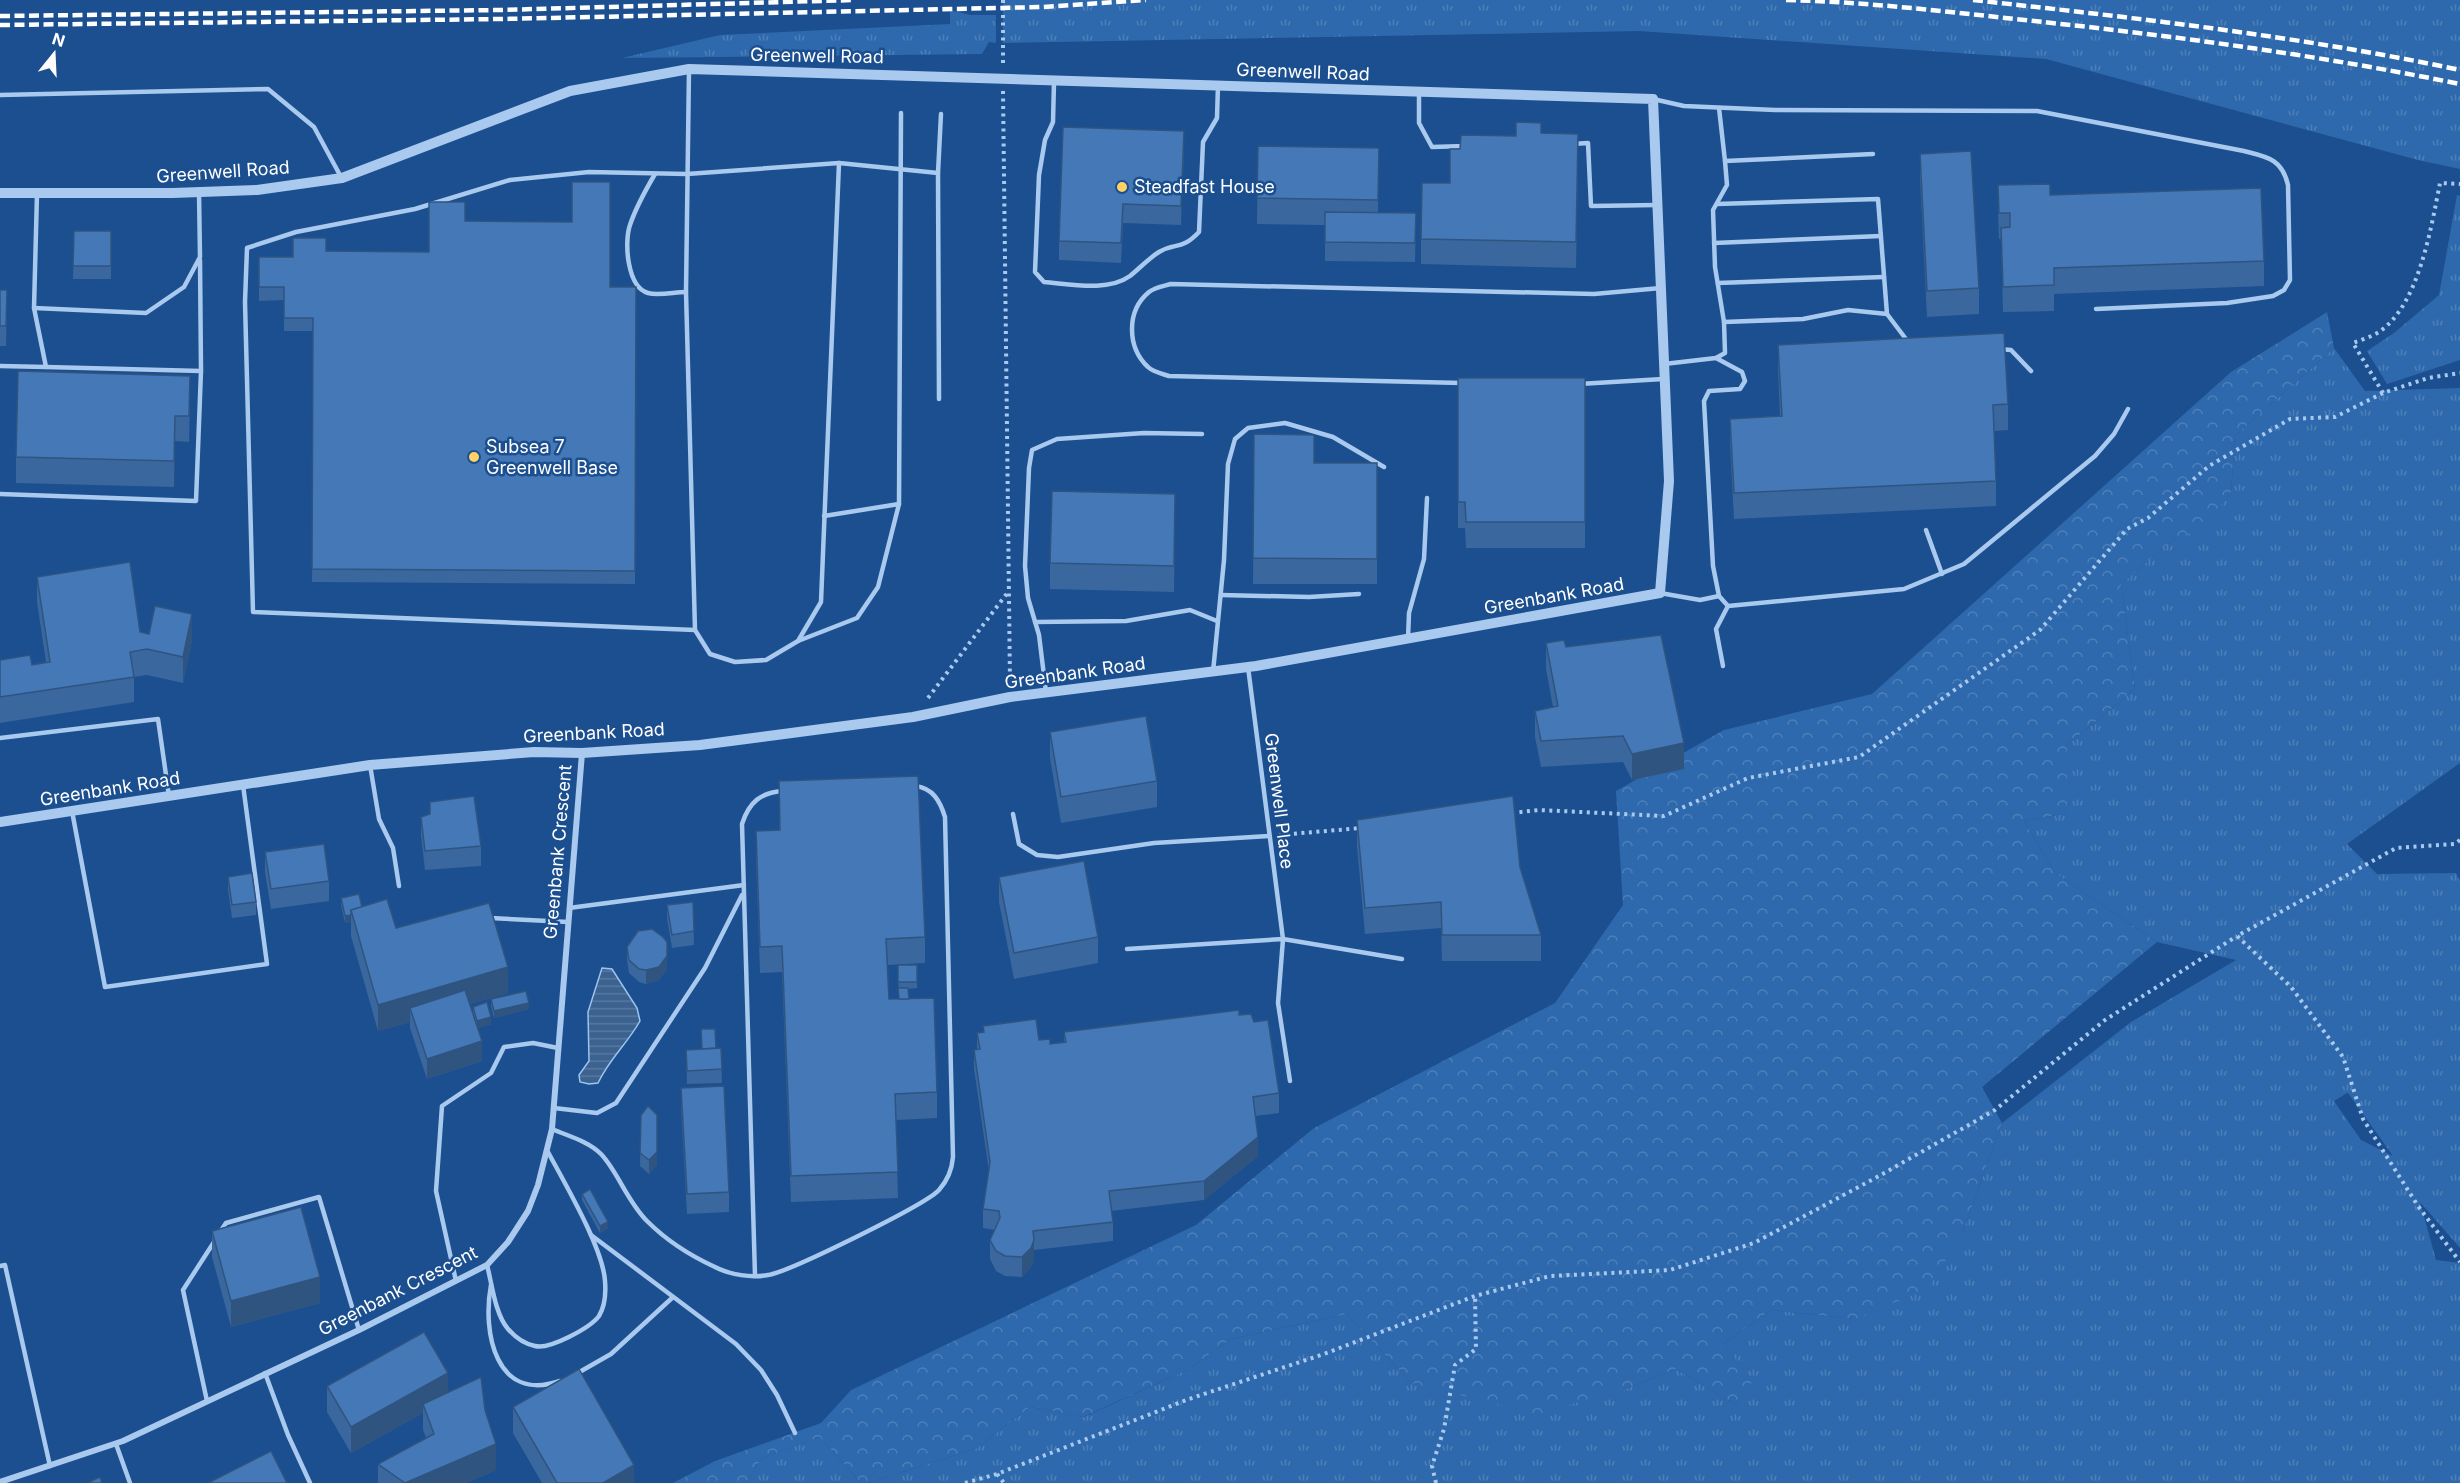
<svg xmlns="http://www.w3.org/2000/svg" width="2460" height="1483" font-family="Inter,sans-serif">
  <defs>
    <pattern id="grass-tufts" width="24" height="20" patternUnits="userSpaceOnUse" patternTransform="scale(1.5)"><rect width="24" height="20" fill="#2e69ad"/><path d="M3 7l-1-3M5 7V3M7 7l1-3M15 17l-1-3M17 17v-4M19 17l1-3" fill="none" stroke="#4d80b9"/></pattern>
    <pattern id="forest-crowns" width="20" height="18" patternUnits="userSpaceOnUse" patternTransform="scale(1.5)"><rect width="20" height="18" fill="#2e69ad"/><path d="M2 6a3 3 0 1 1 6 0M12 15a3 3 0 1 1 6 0" fill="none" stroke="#4d80b9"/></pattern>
    <pattern id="water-rules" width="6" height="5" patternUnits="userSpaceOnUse" patternTransform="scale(1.5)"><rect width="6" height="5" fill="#3c6290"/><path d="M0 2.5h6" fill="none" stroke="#597aa1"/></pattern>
  </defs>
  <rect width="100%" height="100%" fill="#1b4f8f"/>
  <g fill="url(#grass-tufts)" fill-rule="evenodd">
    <path d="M1003,0h1457v169l-42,-9 -372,-101 -407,-28 -636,12z"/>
    <path d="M950,10l20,5h26v28l-7,-1 -7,12 -360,4 98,-23 230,-11z"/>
    <path d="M2457,195l3,1v164l-73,24 -20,-33 27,-18 45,-38z"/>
    <path d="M2334,348l31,43 95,-3v375l-113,81 30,30 79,-1 4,8v367l-40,-46 16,58 24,3v220h-1592l109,-35 53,-41 54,10 105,-48 42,-30 116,-25 64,69 212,7 53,-21 60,36 15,-23 -27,-39 47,-33 83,9 108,-85 40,-111 129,-101 105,-62 -79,-18 -102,-69 -31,-52 43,-8v-68l68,-56 -14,-105 50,-43 30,-13 30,-35 4,-57zM2347,1093h1l45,63 -32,-16 -27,-39z"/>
    <path d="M820,1437l41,46h-115l16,-25z"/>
  </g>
  <path fill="url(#forest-crowns)" d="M2327,312l7,36 -99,88 -4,57 -30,36 -30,12 -50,43 14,105 -68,56v68l-43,8 31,52 102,69 -175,145 20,36 -40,111 -34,55 -74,30 -83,-9 -47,33 28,39 -16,23 -60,-36 -53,21 -86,24 -126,-31 -64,-69 -116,25 -42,30 -106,48 -53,-10 -53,41 -109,35h-7l-41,-46 -58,21 -16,25h-73l42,-22 106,-38 30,-33 345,-165 118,-97 241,-125 68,-98 -7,-114 108,-61 148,-36 359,-322z"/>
  <path fill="url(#water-rules)" stroke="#9cc4f0" stroke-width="1.5" d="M602,968l10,1 25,39 3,13c-13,23 -30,37 -42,62l-9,1 -9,-2 -1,-7 10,-14 -1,-49z"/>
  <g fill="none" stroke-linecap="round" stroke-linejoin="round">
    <g stroke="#a9c9ee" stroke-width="4" stroke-dasharray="3 4.5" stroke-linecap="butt">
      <path d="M1003,0v65"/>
      <path d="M1003,91l7,592"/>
      <path d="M2383,393l-30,-50c8,-3 18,-6 26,-11 40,-27 52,-104 61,-149l20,1"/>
      <path d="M928,698l80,-106"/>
      <path d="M1512,813l27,-3 125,6 84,-38 111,-21 181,-127 87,-101 21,-11 61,-52 81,-47 45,-2 48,-24 45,-15 32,-5"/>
      <path d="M1279,835l82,-7"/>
      <path d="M2460,840l-5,4 -59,4 -159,88 54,51 52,70 20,62 55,87 42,56"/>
      <path d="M997,1474l7,9"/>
      <path d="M965,1483l32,-9 192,-75 135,-45 151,-58 75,-20 120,-6 84,-27 125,-67 116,-66 110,-90 132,-84"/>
      <path d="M1436,1483l-4,-17 12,-37 11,-64 21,-16 -1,-53"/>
    </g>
    <g stroke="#a9c9ee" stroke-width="4.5">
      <path d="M689,69l-3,223 9,338 15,24 25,8 31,-2 32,-19 23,-39 18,-439"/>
      <path d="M1054,82l-1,40 -8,18 -6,35 -4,97 9,10c26,2 64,10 86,-6 10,-8 18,-17 29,-24 17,-10 22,-1 40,-20l4,-90 14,-24 1,-33"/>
      <path d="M1419,93v30l13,24 33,-1"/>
      <path d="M0,95l268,-6 46,38 27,50"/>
      <path d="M1653,99l31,7 91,4 262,1 207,40c24,6 38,8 44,34l2,95 -6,10 -11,6 -46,7 -131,6"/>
      <path d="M1719,108l6,53 148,-7"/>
      <path d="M1572,144l16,-1 3,63 66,-1"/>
      <path d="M1725,161l2,24 -14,25 2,57 9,55 79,-3 45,-9 39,4"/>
      <path d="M655,174c-10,17 -19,33 -25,51 -6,17 -3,62 18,68 10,3 27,-1 38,-1"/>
      <path d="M1717,204l161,-5 9,115 22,29"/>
      <path d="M1714,243l167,-7"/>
      <path d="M200,260l1,111"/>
      <path d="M1718,283l166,-6"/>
      <path d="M34,308l112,5 38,-26 16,-30 -1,-65"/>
      <path d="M1999,349l12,1 20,21"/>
      <path d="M1716,358l26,14 3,9 -5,8 -31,2 -5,10 9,165 6,30 9,10 176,-17 60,-25 131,-108 19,-22 14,-25"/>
      <path d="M1664,364l52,-6 9,-5 -1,-31"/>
      <path d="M0,366l46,1 -12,-59 3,-114"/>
      <path d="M1462,383l-293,-7c-6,-2 -16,-4 -21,-9 -21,-20 -22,-56 1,-75 6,-5 15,-6 22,-8l423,10 67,-6"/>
      <path d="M1579,384l84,-5"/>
      <path d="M939,399l-1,-226 3,-59"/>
      <path d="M0,494l196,7 5,-130 -155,-4"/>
      <path d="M824,516l75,-12"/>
      <path d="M1926,530l16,44"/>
      <path d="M1660,593l40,7 19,-4"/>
      <path d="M1221,595l88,2 50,-3"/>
      <path d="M1035,622l91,-1 64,-11 27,11"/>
      <path d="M695,630l-442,-18 -8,-310 2,-54 49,-16 119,-23 95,-29 79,-8 98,2 152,-11 99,10"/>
      <path d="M1408,639l1,-26 15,-54 3,-61"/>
      <path d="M798,641l59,-23 21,-31 21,-83 2,-391"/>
      <path d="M1723,666l-7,-37 12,-23"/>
      <path d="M1248,667l35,272 -5,64 12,78"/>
      <path d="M1213,672l11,-112 4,-96 7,-25 13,-11 37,-5 48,14 51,30"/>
      <path d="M1046,692l-7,-57 -11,-37 -3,-32 4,-98 3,-18 25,-11 87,-6 58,1"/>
      <path d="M0,738l158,-19 11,77"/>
      <path d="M370,765l9,54 14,29 6,38"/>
      <path d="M72,811l33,176 162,-23 -24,-179"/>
      <path d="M1013,814l6,30 18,11 21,2 96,-14 115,-7"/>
      <path d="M569,908l175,-23"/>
      <path d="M490,918l78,4"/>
      <path d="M1127,949l156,-10 119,20"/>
      <path d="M554,1108l43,5 19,-10 89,-135 37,-73"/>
      <path d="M552,1129c16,7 36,12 49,25 17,18 26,47 46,67 19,19 44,35 68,46 15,8 37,11 53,8 21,-3 157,-70 171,-85 9,-10 13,-21 14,-33l-8,-340c-5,-16 -12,-29 -30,-31"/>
      <path d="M220,1232l6,-9 93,-26 40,133"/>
      <path d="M591,1235l145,109 25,26 16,25 18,38"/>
      <path d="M487,1265c5,19 8,49 21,64 7,8 16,15 27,17 14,4 55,-18 64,-30 6,-10 7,-23 6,-35 -2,-33 -41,-99 -57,-129"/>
      <path d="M0,1266l5,-1 45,201"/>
      <path d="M755,1276l-13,-452c7,-22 19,-32 42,-33"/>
      <path d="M456,1281l-20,-90 6,-85 49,-33 13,-26 29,-4 25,5"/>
      <path d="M491,1285c-9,48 5,118 69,96"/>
      <path d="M265,1373l23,62 22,48"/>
      <path d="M576,1374l35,-20 61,-56"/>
      <path d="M207,1401l-24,-111 31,-48"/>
      <path d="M116,1444l14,39"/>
    </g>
    <path stroke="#a9c9ee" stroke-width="6" d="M0,1482l123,-41 236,-111 128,-65 21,-23 20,-31 10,-26 14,-56 30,-376"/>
    <path stroke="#a9c9ee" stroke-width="10" d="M0,193h173l84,-3 85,-12 228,-87 119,-22 964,30 16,382 -9,112 -404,73 -246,31 -97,20 -213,28 -118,8 -48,-1 -164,13 -370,57"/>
    <g stroke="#fff" stroke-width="4.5" stroke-dasharray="10 4.5" stroke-linecap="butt">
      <path d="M1786,0c86,2 172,13 257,22 140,15 279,34 417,62"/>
      <path d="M1973,0c163,18 326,36 487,70"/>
      <path d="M0,16l500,-6 355,-10"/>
      <path d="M0,25l502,-6 541,-12 103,-7"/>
    </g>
  </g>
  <g fill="#3a679d">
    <path d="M1541,133l37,27 -2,108 -155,-4v-25l29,-56 10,-34 56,-13z"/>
    <path d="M1258,146l121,2 -1,64 38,1 -1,49 -90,-1v-36l-68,-1z"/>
    <path d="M1184,151l-3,74 -58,-2 -2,40 -62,-3v-19z"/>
    <path d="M1920,154l59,134v26l-52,3 -7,-138z"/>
    <path d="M1998,185l52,10 214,66v25l-210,8v17l-51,1 -2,-73h-2l-1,-28z"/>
    <path d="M465,221l145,66h26l-1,297 -323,-2 1,-251h-29v-31l-25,1v-44h34l33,-6 103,1z"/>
    <path d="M74,231h37v48h-38z"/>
    <path d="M0,290h7l-1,56h-6z"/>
    <path d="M1778,345l230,59v26l-14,1 2,50v25l-262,13 -4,-74v-26l50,-3 -2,-45z"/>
    <path d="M1458,378h127v170h-119l-1,-20h-7z"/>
    <path d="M190,401l-1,41 -14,-1 -1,46 -158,-4v-26z"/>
    <path d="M1254,434l60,29h63v121h-124z"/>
    <path d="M1175,520l-1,72 -124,-3v-26z"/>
    <path d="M37,577l103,55 9,2 43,6 -9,43 -36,-8 -13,2v25l-134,21v-63l32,5 14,-3 -9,-60z"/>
    <path d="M1546,643l20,4 118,122 -52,11 -9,-18 -82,5 -6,-30v-26l18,-4 -7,-38z"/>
    <path d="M1050,732l107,49v26l-96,16 -11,-65z"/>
    <path d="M779,781l146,156v26l-37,2 1,34h10l-1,-34h19v23l-9,1 1,10 28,93v26l-41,2 2,78 -107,4 -9,-230 -22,1 -4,-116v-26l23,-1z"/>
    <path d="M421,817l60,29v20l-56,4 -4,-34z"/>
    <path d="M1357,820l163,47 21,68v26h-99l-1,-33 -76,6 -8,-88z"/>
    <path d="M265,852l64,29v20l-58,8 -6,-37z"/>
    <path d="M228,877l28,25v13l-24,3 -4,-28z"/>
    <path d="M999,877l99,60v26l-84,16 -15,-77z"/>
    <path d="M341,898l21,9 146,86 -38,11 3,9v-6l18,17 -14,4 5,33 -55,18 -17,-51v-6l-32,9 -27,-95v-14l-6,1 -4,-18z"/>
    <path d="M693,902l1,43 -22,3 -5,-30v-13z"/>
    <path d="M627,947l40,22 -8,11 -13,4 -7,-2 -10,-9 -2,-13z"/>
    <path d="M491,999l38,10 -35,9 -3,-12z"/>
    <path d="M1239,1015l40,78v20l-24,3 3,40 -54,44 -93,11 2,11v19l-79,9v10l-3,7 -9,10 -17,-1 -9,-5 -6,-12v-19l5,-10 -12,-2v-19l6,-38 -15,-102v-19l3,-1v-16l6,-1v-6l56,14 11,4 14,-1v-11z"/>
    <path d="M721,1048l1,35 -35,1 -1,-34z"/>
    <path d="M681,1088l48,104v20l-42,2 -6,-106z"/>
    <path d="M641,1115l16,50 -8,9 -9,-8z"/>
    <path d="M582,1194l26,34 -8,5 -18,-33z"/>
    <path d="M212,1231l108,72 -89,24 -19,-70z"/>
    <path d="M327,1386l121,7 37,17 11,60 -30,13h-88v-19l48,-26 -3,-8v-17l-72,40 -24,-41z"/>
    <path d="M513,1407l121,76h-92l-29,-50z"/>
  </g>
  <g fill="#305480">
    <path d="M1184,131v20l-3,74v-19z"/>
    <path d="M1578,134v26l-2,108v-26z"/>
    <path d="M175,416v25l-1,46v-26z"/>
    <path d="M1175,494v26l-1,72v-26z"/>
    <path d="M192,614v26l-9,43v-26z"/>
    <path d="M1684,743v26l-52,11v-26z"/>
    <path d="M351,915v7l-6,1v-7z"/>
    <path d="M667,956v13l-8,11 -13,4v-14z"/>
    <path d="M508,967v26l-94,27 -4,-12v14l-32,9v-26z"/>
    <path d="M529,1003v6l-35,9v-7z"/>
    <path d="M491,1017v7l-14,4v-7z"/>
    <path d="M482,1041v20l-55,18v-20z"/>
    <path d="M1258,1137v19l-54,44v-19z"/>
    <path d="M657,1152v13l-8,9v-14z"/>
    <path d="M608,1222v6l-8,5v-7z"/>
    <path d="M1034,1240v20l-3,7 -9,10v-20z"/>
    <path d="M320,1277v26l-89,24v-26z"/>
    <path d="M448,1373v26l-25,5v9l-72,40v-26z"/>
    <path d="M496,1444v26l-30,13h-61z"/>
    <path d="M634,1465v18h-31z"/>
  </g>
  <g fill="#4478b7" stroke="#305480" stroke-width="1.5">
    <path d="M1516,122l25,1v10l37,1 -2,108 -155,-3 1,-56h28v-34h10l1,-14 55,1z"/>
    <path d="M1063,127l121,4 -3,75 -58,-2 -2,39 -62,-2z"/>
    <path d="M1258,146l121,2 -1,52 -121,-2z"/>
    <path d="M1971,151l8,137 -52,3 -7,-137z"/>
    <path d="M572,182h38v105h26l-1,284 -323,-2 1,-251h-29v-31h-25v-30h34v-19h33v13l103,1v-50h36v19l107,1z"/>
    <path d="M2050,184v11l211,-7 3,73 -210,7v17l-51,2 -2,-59 9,-1v-14h-11l-1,-28z"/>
    <path d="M1325,212l91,1 -1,30 -90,-1z"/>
    <path d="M74,231h37v35h-38z"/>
    <path d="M0,290h7l-1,36h-6z"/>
    <path d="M2004,333l4,71 -15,1 3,76 -262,12 -4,-74 52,-3 -4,-71z"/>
    <path d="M18,371l172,5 -1,40h-14l-1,45 -158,-4z"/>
    <path d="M1458,378h127v144h-119l-1,-20h-7z"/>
    <path d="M1254,434l60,1v28h63v96l-124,-1z"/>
    <path d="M1052,491l123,3 -1,72 -124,-3z"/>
    <path d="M130,562l10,70 9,2 6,-28 37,8 -9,43 -36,-8 -17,3 4,25 -134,20v-37l30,-5 2,10 18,-3 -13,-85z"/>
    <path d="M1661,635l23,108 -52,11 -9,-18 -82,5 -6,-30 23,-5 -12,-63 18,-3 2,7z"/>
    <path d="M1146,716l11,65 -96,16 -11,-65z"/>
    <path d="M918,776l7,161 -39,2 3,60 45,-1 3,94 -42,2 3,78 -107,4 -9,-230 -22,1 -4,-116 24,-1 -1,-49z"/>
    <path d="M474,796l7,50 -56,5 -4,-34 9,-3v-12z"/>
    <path d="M1513,796l7,71 21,68h-99l-1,-33 -76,6 -8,-88z"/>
    <path d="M324,844l5,37 -58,8 -6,-37z"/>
    <path d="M1084,861l14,76 -84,16 -15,-76z"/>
    <path d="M252,873l4,29 -24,3 -4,-28z"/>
    <path d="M359,894l3,13 -11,3v5l-6,1 -4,-18z"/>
    <path d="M387,899l9,29 93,-25 19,64 -130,38 -27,-95z"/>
    <path d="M693,902l1,29 -22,4 -5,-30z"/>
    <path d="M652,929l11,8 4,5v14l-8,11 -13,3 -7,-1 -10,-9 -2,-13 11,-16z"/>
    <rect x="898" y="965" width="19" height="17"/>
    <path d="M898,988h10l1,11h-10z"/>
    <path d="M465,990l17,51 -55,18 -17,-51z"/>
    <path d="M526,991l3,12 -35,8 -3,-12z"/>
    <path d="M487,1002l4,15 -14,4 -4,-14z"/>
    <path d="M1239,1010v5l12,-1 3,8 14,-2 11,73 -26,4 5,40 -54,44 -95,10 4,31 -80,9 1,9 -3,8 -9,9 -17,-1 -9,-5 -6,-11 10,-22 -1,-7 -16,-2 7,-47 -16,-112 6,-1 -3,-16 7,-1 -1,-6 53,-7 3,21 11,-1v5l16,-2 -2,-10z"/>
    <path d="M701,1029h14l1,19 -14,1z"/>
    <path d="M721,1048l1,21 -35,2 -1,-21z"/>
    <path d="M724,1086l5,106 -42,2 -6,-106z"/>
    <path d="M648,1106l9,9v37l-8,8 -9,-7 1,-38z"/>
    <path d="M590,1189l18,33 -8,4 -18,-32z"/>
    <path d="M301,1207l19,70 -89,24 -19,-70z"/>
    <path d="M424,1332l24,41 -97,54 -24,-41z"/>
    <path d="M579,1369l55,96 -31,18h-46l-44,-76z"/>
    <path d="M481,1377l4,33 11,34 -91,39 -27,-19 56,-30 -11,-30z"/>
    <path d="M271,1451l16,32h-79z"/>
    <path d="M100,1477l2,6h-15z"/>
  </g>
  <g fill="#ffd166" stroke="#1b4f8f" stroke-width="2">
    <circle cx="1122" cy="187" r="6"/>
    <circle cx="474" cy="457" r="6"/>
  </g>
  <g text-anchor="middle" stroke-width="5" stroke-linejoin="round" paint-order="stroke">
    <g font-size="18" fill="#fff" stroke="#1b4f8f">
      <text transform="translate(817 56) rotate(1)" y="6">Greenwell Road</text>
      <text transform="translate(1303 72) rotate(2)" y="6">Greenwell Road</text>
      <text transform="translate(223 172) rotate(-4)" y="6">Greenwell Road</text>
      <text transform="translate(1554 596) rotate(-10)" y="6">Greenbank Road</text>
      <text transform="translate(1075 673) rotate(-8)" y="6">Greenbank Road</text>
      <text transform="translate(594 733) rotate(-3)" y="6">Greenbank Road</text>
      <text transform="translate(110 789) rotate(-9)" y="6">Greenbank Road</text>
      <text transform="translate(1279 801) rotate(83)" y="6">Greenwell Place</text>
      <text transform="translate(558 852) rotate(-85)" y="6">Greenbank Crescent</text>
      <text transform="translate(398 1291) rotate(-27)" y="6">Greenbank Crescent</text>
    </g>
    <g font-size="18" fill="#fff" stroke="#1b4f8f" text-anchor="start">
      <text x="1134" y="193">Steadfast House</text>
      <text x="486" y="453">Subsea 7<tspan x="486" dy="21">Greenwell Base</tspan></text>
    </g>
  </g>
  <g transform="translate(54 54) rotate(18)" stroke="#1b4f8f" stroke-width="4.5" paint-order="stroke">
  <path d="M0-4.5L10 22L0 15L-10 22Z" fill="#ffffff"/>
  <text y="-9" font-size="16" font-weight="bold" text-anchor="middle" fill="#ffffff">N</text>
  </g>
</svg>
